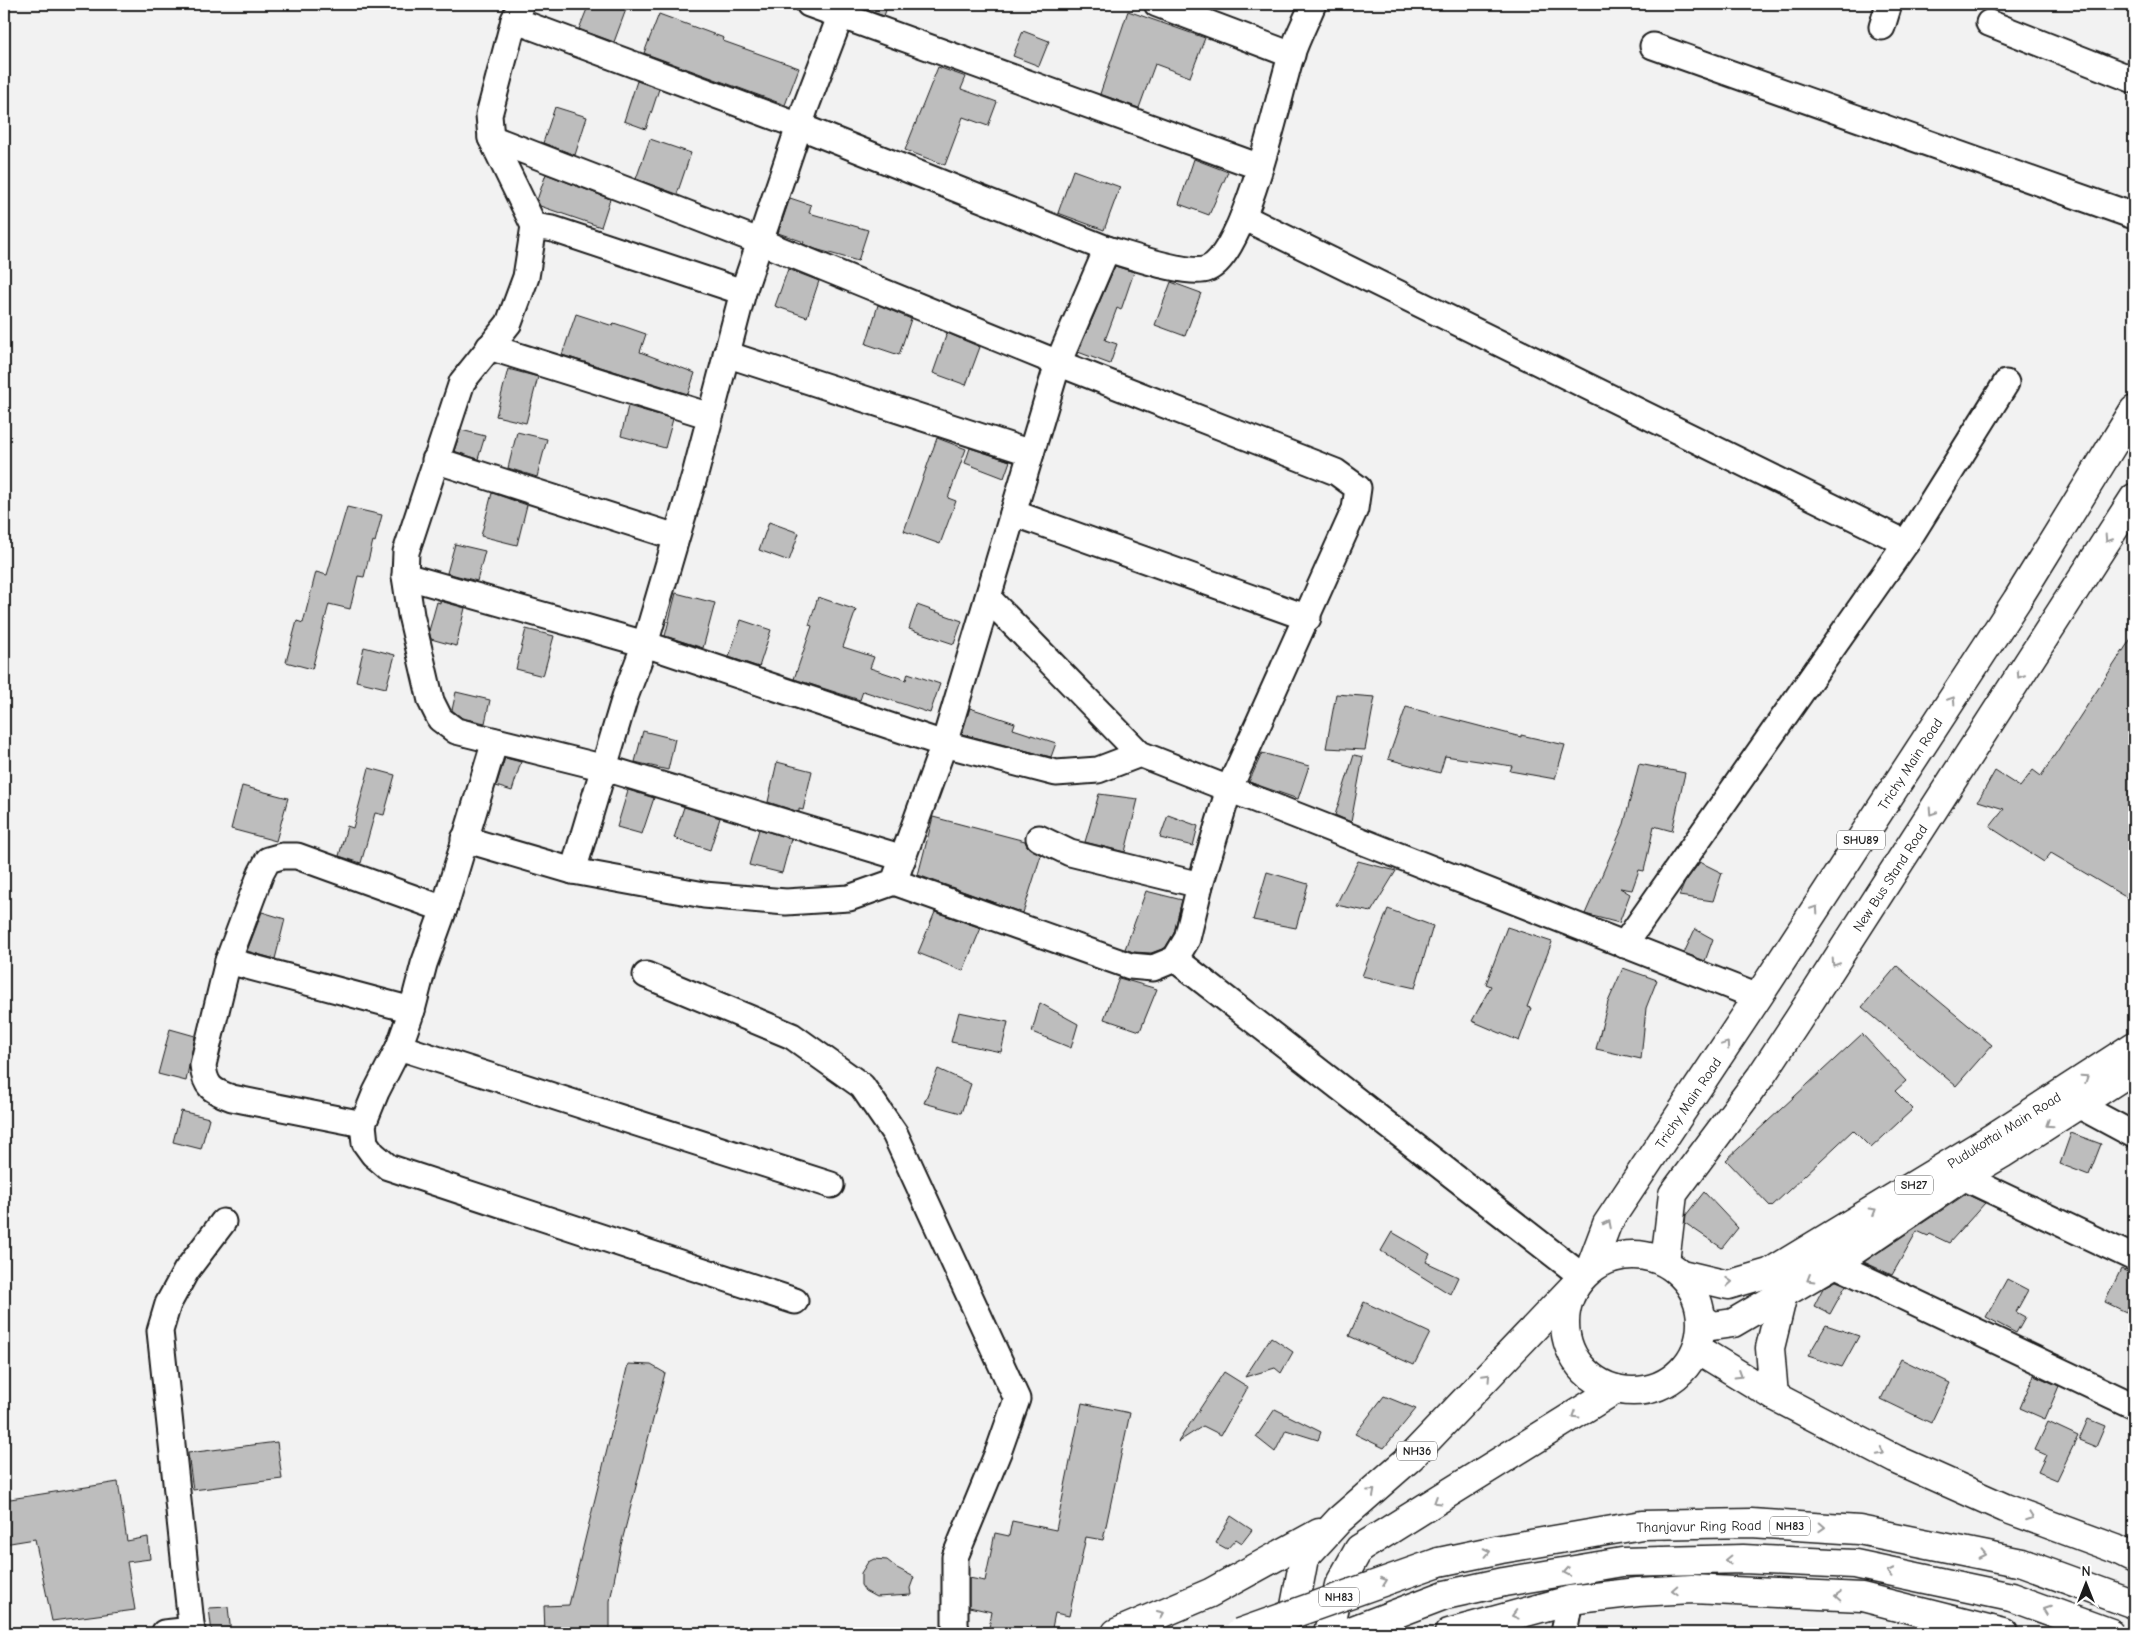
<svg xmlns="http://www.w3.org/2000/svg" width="2138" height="1637" font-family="'Comic Neue',sans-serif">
  <rect width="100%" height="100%" fill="#f2f2f2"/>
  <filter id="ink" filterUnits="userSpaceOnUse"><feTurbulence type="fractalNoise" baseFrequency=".02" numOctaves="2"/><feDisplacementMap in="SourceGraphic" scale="10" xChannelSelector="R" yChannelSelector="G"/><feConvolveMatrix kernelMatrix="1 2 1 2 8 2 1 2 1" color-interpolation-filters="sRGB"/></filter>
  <g filter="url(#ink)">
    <g fill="#bdbdbd" stroke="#1c1c1c">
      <path d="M589,4h39l-14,38 -35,-13z"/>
      <path d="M859,4h29l-4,12 -25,-9z"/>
      <path d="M1128,11l77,27 -15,39 -35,-13 -16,44 -39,-14z"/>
      <path d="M659,14l65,24 -1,3 76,27 -14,37 -141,-52z"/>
      <path d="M1023,31l26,10 -10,25 -26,-10z"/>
      <path d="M938,67l28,10 -5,12 36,13 -9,24 -25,-9 -18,48 -40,-15z"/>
      <path d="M637,81l22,8 -13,40 -22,-8z"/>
      <path d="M555,107l32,10 -12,38 -32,-12z"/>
      <path d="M650,139l41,14 -14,41 -41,-15z"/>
      <path d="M1194,159l34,13 -19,43 -30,-11z"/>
      <path d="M1073,170l47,17 -16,43 -46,-17z"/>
      <path d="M546,174l64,25 -9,28 -61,-21 -3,-6z"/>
      <path d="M790,198l21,7 -2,8 59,17 -10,31 -43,-12 -12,-5 1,-2 -26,-9z"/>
      <path d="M1115,266l19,6 -13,38 -4,-2 -12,32 12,4 -7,20 -32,-12z"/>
      <path d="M788,269l31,12 -12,36 -32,-11z"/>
      <path d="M1171,282l30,11 -16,43 -30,-11z"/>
      <path d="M878,305l33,14 -12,36 -33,-11z"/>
      <path d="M576,314l37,12 1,-3 32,11 -6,18 55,21 -7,21 -126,-39z"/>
      <path d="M947,333l33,14 -14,38 -33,-12z"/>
      <path d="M508,369l30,8 -12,46 -30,-7z"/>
      <path d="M628,406l45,13 -8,29 -44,-12z"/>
      <path d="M461,430l24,6 -7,23 -24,-8z"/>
      <path d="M517,432l30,7 -10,38 -29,-9z"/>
      <path d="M937,438l29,11 -18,49 8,3 -16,43 -36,-13z"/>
      <path d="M970,448l40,13 -6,17 -39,-15z"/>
      <path d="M492,493l35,12 -10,40 -36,-9z"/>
      <path d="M347,507l35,8 -7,27 -2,-1 -9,36 -6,-1 -8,33 -21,-5 -17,65 -26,-7 11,-41 6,2 13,-51 11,3z"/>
      <path d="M769,522l30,11 -10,28 -30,-11z"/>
      <path d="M455,544l30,7 -8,30 -30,-8z"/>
      <path d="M676,593l39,10 -12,45 -38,-12z"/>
      <path d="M818,597l38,13 -13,37 31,10 -4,11 36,12 2,-7 32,11 -10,29 -67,-22 -3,9 -66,-21 18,-53 -3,-1z"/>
      <path d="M440,601l25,7 -9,38 -25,-7 -2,-8 8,-29 3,1z"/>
      <path d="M917,605l45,16 -8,23 -45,-15z"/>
      <path d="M741,620l30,10 -12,37 -30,-10z"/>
      <path d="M526,629l28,7 -11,40 -27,-7z"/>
      <path d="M2134,634v268l-83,-49 -7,9 -54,-35 14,-18 -26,-8 17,-30 25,16 13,-17 8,6z"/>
      <path d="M364,647l31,8 -9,33 -30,-7z"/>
      <path d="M456,692l34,8 -5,23 -23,-5 -10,-8z"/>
      <path d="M1336,694l39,3 -10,53 -39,-2z"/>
      <path d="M1406,707l115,30v-2l44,10 -10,34 -45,-8 2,-5 -67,-10 -5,17 -52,-14z"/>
      <path d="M970,708l45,15 -2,6 43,14 -5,14 -89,-23z"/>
      <path d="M643,731l32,8 -7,31 -33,-8z"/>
      <path d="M1262,753l47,13 -11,33 -49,-17z"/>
      <path d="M1354,755l9,2 -12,65 -16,-7z"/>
      <path d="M505,758l16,4 -9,29 -16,-5z"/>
      <path d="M777,762l35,9 -9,39 -4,-1v3l-31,-10z"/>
      <path d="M1639,764l46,9 -13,58 -18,-5 -10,45 -5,-1 -7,20 -12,-2 10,6 -11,29 -34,-9 39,-90z"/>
      <path d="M369,768l26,7 -11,40 -9,-2 -14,50 -22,-7 8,-30 6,2z"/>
      <path d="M242,786l46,12 -12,43 -45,-12z"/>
      <path d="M628,790l26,8 -12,36 -25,-7z"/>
      <path d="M1099,794l39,5 -13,53 -40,-10z"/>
      <path d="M684,807l36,11 -10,32 -36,-12z"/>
      <path d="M1168,815l30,11 -5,20 -33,-8z"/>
      <path d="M933,817l92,24 2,5 14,9 -18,58 -105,-38z"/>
      <path d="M759,829l32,10 -9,34 -33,-8z"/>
      <path d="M1358,861l38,10 -25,41 -35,-7z"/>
      <path d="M1700,862l22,11 -9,28 -34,-5 6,-14z"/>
      <path d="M1267,872l41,12 -12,44 -43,-8z"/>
      <path d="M1146,891l36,9 -8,33 -9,15 -14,5 -18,-1 -8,-3z"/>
      <path d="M1388,909l45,17 -18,62 -53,-12z"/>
      <path d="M262,912l23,7 -10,40 -28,-8z"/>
      <path d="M935,912l46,16 -18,43 -45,-18z"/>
      <path d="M1507,927l45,15 -25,65 4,1 -12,33 -47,-20 19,-35 -5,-2z"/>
      <path d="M1695,929l18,10 -8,22 -21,-8z"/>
      <path d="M1897,966l95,79 -36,41 -94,-79z"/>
      <path d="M1623,968l34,12 -11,28 -5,51 -45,-10 12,-47z"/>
      <path d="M1119,978l38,11 -17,42 -36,-12z"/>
      <path d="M1040,1003l38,21 -7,24 -39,-16z"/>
      <path d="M959,1012l49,10 -7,30 -50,-10z"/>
      <path d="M170,1029l25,7 -9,45 -28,-7z"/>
      <path d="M1862,1034l44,47 -11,10 18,18 -42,39 -18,-18 -82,77 -45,-47z"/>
      <path d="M938,1069l33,15 -10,29 -37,-10z"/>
      <path d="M181,1111l28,7 -8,31 -28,-7z"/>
      <path d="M2071,1133l30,11 -12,31 -29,-11z"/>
      <path d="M1704,1192l34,36 -16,20 -37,-25 1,-8z"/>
      <path d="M1966,1194l19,9 -36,40 -19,-9 -2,2 -11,-5 -25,44 -28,-13z"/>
      <path d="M1392,1232l38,22 -4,8 32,15 -8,17 -69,-43z"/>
      <path d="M2121,1269l13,6v10l-5,12 3,1 -6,14 -21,-10z"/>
      <path d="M2007,1279l21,11 -12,22 9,5 -9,16 -30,-16z"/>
      <path d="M1836,1281l10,4 -16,29 -16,-8 9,-18z"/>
      <path d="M1364,1302l66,31 -16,32 -65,-29z"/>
      <path d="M1826,1325l33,11 -17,31 -34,-11z"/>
      <path d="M1271,1337l22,15 -12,21 -6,-5 -30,9z"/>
      <path d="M1901,1359l49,24 -19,40 -50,-24z"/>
      <path d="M628,1364l23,1 14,8 -44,172 -11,56v32h-65l-1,-27 25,-1z"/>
      <path d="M1224,1372l24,15 -27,48 -18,-9 -25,16z"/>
      <path d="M2034,1375l25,11 -14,33 -25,-11z"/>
      <path d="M1384,1396l32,13 -32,39 -29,-14z"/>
      <path d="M1082,1403l48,10 -27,127 -17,-3 -17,79 -14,-3 -4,20h-63l4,-21 -23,-5v-29l16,3 10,-48 14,3 3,-15 44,9z"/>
      <path d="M1275,1409l46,23 -3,8 -32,-10 -11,22 -19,-15z"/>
      <path d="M2088,1419l17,7 -9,21 -17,-7z"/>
      <path d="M2048,1422l30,14 -21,44 -19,-8 8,-17 -11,-5z"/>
      <path d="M277,1442l5,37 -89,11 -5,-37z"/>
      <path d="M118,1482l9,59 21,-4 2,22 -23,3 8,48 -83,11 -17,-82 -31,5v-44z"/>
      <path d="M1231,1516l21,14 -10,13 -6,-4 -9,10 -11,-6z"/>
      <path d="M874,1559l13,1 10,8 17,9 -4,11 1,7 -35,2 -11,-6 -4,-6v-12l7,-11z"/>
      <path d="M228,1607l3,26h-19l-3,-25z"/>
    </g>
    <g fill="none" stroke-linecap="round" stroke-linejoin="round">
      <defs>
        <g id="minor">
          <path d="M521,4l-7,16 -25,95 2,23 43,88 -8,51 -17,46 -47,59 -56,170 -1,24 6,39 20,86 9,18 16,12 149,37 298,90"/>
          <path d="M809,4l451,163"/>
          <path d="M1157,4l135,51"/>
          <path d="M514,20l285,106 308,123"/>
          <path d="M1989,23l145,57"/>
          <path d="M1882,27l7,-23"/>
          <path d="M1653,46l481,170"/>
          <path d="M491,138l270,104 297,121 278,109 22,16 -3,21 -126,280 -29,96 -13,54 -12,20 -22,9 -23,-2 -236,-84"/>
          <path d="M1243,217l663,326"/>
          <path d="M534,226l19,3 190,63"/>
          <path d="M489,347l221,69"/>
          <path d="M726,354l305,99"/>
          <path d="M435,460l241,77"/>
          <path d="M1013,513l295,105"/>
          <path d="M405,576l240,68 299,100 112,29 42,-3 42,-16"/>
          <path d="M988,598l152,156 618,243"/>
          <path d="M495,741l-51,168 -20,55 -12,46 -13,37 -23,45 -13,32 2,19 8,11 15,13 407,134"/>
          <path d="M1039,838l31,15 130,32"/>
          <path d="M464,839l109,32 131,24 82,7 63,-4 45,-16 50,-138 114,-381 49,-114c22,6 81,27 100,20 39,-15 71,-172 84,-213 6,-18 15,-35 22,-52"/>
          <path d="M573,871l52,-174 20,-53 51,-173 47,-179 63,-186 39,-102"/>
          <path d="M1624,945l282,-402 100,-160"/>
          <path d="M1175,959l408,318"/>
          <path d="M228,961l184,49"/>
          <path d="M646,975l146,61 70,50 33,48 122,265 -18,51 -44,107v68l2,8"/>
          <path d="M399,1047l432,138"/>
          <path d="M2078,1105l56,30"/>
          <path d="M363,1124l-131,-26c-20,-7 -27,-11 -29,-33l25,-104 33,-88 7,-13 14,-4h15l147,53"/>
          <path d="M1963,1177l171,81"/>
          <path d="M1834,1264l300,142"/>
          <path d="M164,1633l28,-3"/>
          <path d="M192,1633l-32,-302 8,-27 18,-33 37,-49"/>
          <path d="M1564,1633l6,-33"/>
        </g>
        <g id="major">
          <path d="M1665,1262l8,-68 88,-118 37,-56 336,-522"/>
          <path d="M1590,1269l17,-45 151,-227 259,-397 117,-190"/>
          <path d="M1682,1274l46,11 41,-12 223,-135 142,-92"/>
          <path d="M1702,1318l10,8 21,-3 101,-59 129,-87 39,-23 132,-85"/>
        </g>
        <g id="highway">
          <circle cx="1633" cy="1323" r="68"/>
          <path d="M1697,1349l77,47 121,63 110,49 111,41 18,9"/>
          <path d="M1774,1396l-4,-48 13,-54"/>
          <path d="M1439,1562l62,-13 141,-24 109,-2 108,7 163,33 112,41"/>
          <path d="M1116,1633l94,-40 109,-60"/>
          <path d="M1290,1633l14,-75 35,-38 72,-63 166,-174"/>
          <path d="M1328,1633l11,-48 20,-36 257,-160"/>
          <path d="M1345,1633l100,-38 59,-13 118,-20 121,-3 112,5 156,33 99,36"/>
          <path d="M1449,1633l121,-33 68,-8 54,-3 170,8 142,36"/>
        </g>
      </defs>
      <use href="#minor" stroke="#1c1c1c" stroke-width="29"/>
      <use href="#major" stroke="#1c1c1c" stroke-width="31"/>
      <use href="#highway" stroke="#1c1c1c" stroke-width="31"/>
      <use href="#minor" stroke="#fff" stroke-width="25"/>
      <use href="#major" stroke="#fff" stroke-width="28"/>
      <use href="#highway" stroke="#fff" stroke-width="28"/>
      <defs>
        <path id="highway-bridge" d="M1239,1633l200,-71"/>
      </defs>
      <use href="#highway-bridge" stroke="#1c1c1c" stroke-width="31" stroke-linecap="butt"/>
      <use href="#highway-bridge" stroke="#fff" stroke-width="28"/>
    </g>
    <defs><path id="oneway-chevron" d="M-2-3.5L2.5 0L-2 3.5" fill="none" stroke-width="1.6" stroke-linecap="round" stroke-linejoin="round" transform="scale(1.25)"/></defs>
    <g stroke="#999">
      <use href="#oneway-chevron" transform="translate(2108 539) rotate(123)"/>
      <use href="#oneway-chevron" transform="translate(2020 675) rotate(123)"/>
      <use href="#oneway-chevron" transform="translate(1952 700) rotate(-57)"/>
      <use href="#oneway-chevron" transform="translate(1932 812) rotate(123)"/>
      <use href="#oneway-chevron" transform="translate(1815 909) rotate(-57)"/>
      <use href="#oneway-chevron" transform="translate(1835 963) rotate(123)"/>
      <use href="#oneway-chevron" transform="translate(1726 1045) rotate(-56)"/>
      <use href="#oneway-chevron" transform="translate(2085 1078) rotate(-33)"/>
      <use href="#oneway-chevron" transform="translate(2049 1124) rotate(147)"/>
      <use href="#oneway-chevron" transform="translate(1873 1211) rotate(-31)"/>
      <use href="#oneway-chevron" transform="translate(1608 1224) rotate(-63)"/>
      <use href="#oneway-chevron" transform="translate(1810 1279) rotate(149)"/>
      <use href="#oneway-chevron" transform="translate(1729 1282) rotate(-3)"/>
      <use href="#oneway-chevron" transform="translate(1739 1375) rotate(32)"/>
      <use href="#oneway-chevron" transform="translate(1487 1377) rotate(-47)"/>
      <use href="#oneway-chevron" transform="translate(1575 1415) rotate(148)"/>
      <use href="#oneway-chevron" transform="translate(1881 1452) rotate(27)"/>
      <use href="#oneway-chevron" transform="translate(1372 1492) rotate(-42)"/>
      <use href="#oneway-chevron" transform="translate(1437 1501) rotate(148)"/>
      <use href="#oneway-chevron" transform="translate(2030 1517) rotate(20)"/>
      <use href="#oneway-chevron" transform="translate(1822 1527) rotate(3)"/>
      <use href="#oneway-chevron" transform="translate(1487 1552) rotate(-12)"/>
      <use href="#oneway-chevron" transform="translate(1982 1555) rotate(12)"/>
      <use href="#oneway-chevron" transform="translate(1728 1560) rotate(179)"/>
      <use href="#oneway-chevron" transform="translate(1567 1572) rotate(170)"/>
      <use href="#oneway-chevron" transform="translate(1890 1572) rotate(-168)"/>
      <use href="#oneway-chevron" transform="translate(1384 1581) rotate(-20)"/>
      <use href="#oneway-chevron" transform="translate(1675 1590) rotate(177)"/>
      <use href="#oneway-chevron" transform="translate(1838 1596) rotate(-177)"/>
      <use href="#oneway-chevron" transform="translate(2047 1610) rotate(-160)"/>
      <use href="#oneway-chevron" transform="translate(1161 1614) rotate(-24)"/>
      <use href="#oneway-chevron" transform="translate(1515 1615) rotate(165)"/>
    </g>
  </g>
  <g text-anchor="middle" stroke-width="4" stroke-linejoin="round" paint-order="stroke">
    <g fill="#fff" stroke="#606060" stroke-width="1">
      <rect x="1837" y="830.5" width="48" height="19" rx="4"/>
      <rect x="1895" y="1175.5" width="38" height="19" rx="4"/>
      <rect x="1397" y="1441.5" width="40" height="19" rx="4"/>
      <rect x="1770" y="1516.5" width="40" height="19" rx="4"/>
      <rect x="1319" y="1587.5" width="40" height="19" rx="4"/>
    </g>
    <g font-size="12" font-weight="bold" fill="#1c1c1c">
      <text x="1861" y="844">SHU89</text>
      <text x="1914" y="1189">SH27</text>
      <text x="1417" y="1455">NH36</text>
      <text x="1790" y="1530">NH83</text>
      <text x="1339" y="1601">NH83</text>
    </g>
    <g font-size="14" fill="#1c1c1c" stroke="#fff">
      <text transform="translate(1910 764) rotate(-57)" y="5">Trichy Main Road</text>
      <text transform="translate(1890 878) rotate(-57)" y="5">New Bus Stand Road</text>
      <text transform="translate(1688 1103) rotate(-56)" y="5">Trichy Main Road</text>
      <text transform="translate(2004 1130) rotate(-32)" y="5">Pudukottai Main Road</text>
      <text transform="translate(1699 1526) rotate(-1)" y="5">Thanjavur Ring Road</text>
    </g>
  </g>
  <rect width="2138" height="1637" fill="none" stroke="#fff" stroke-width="20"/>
  <rect x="10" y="10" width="2118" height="1617" fill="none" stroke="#1c1c1c" stroke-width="2" filter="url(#ink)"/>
  <g transform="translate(2086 1584)" stroke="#ffffff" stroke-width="4" paint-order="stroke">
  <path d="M0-4L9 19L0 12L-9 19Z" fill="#1c1c1c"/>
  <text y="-8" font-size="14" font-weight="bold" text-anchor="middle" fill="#1c1c1c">N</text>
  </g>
</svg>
